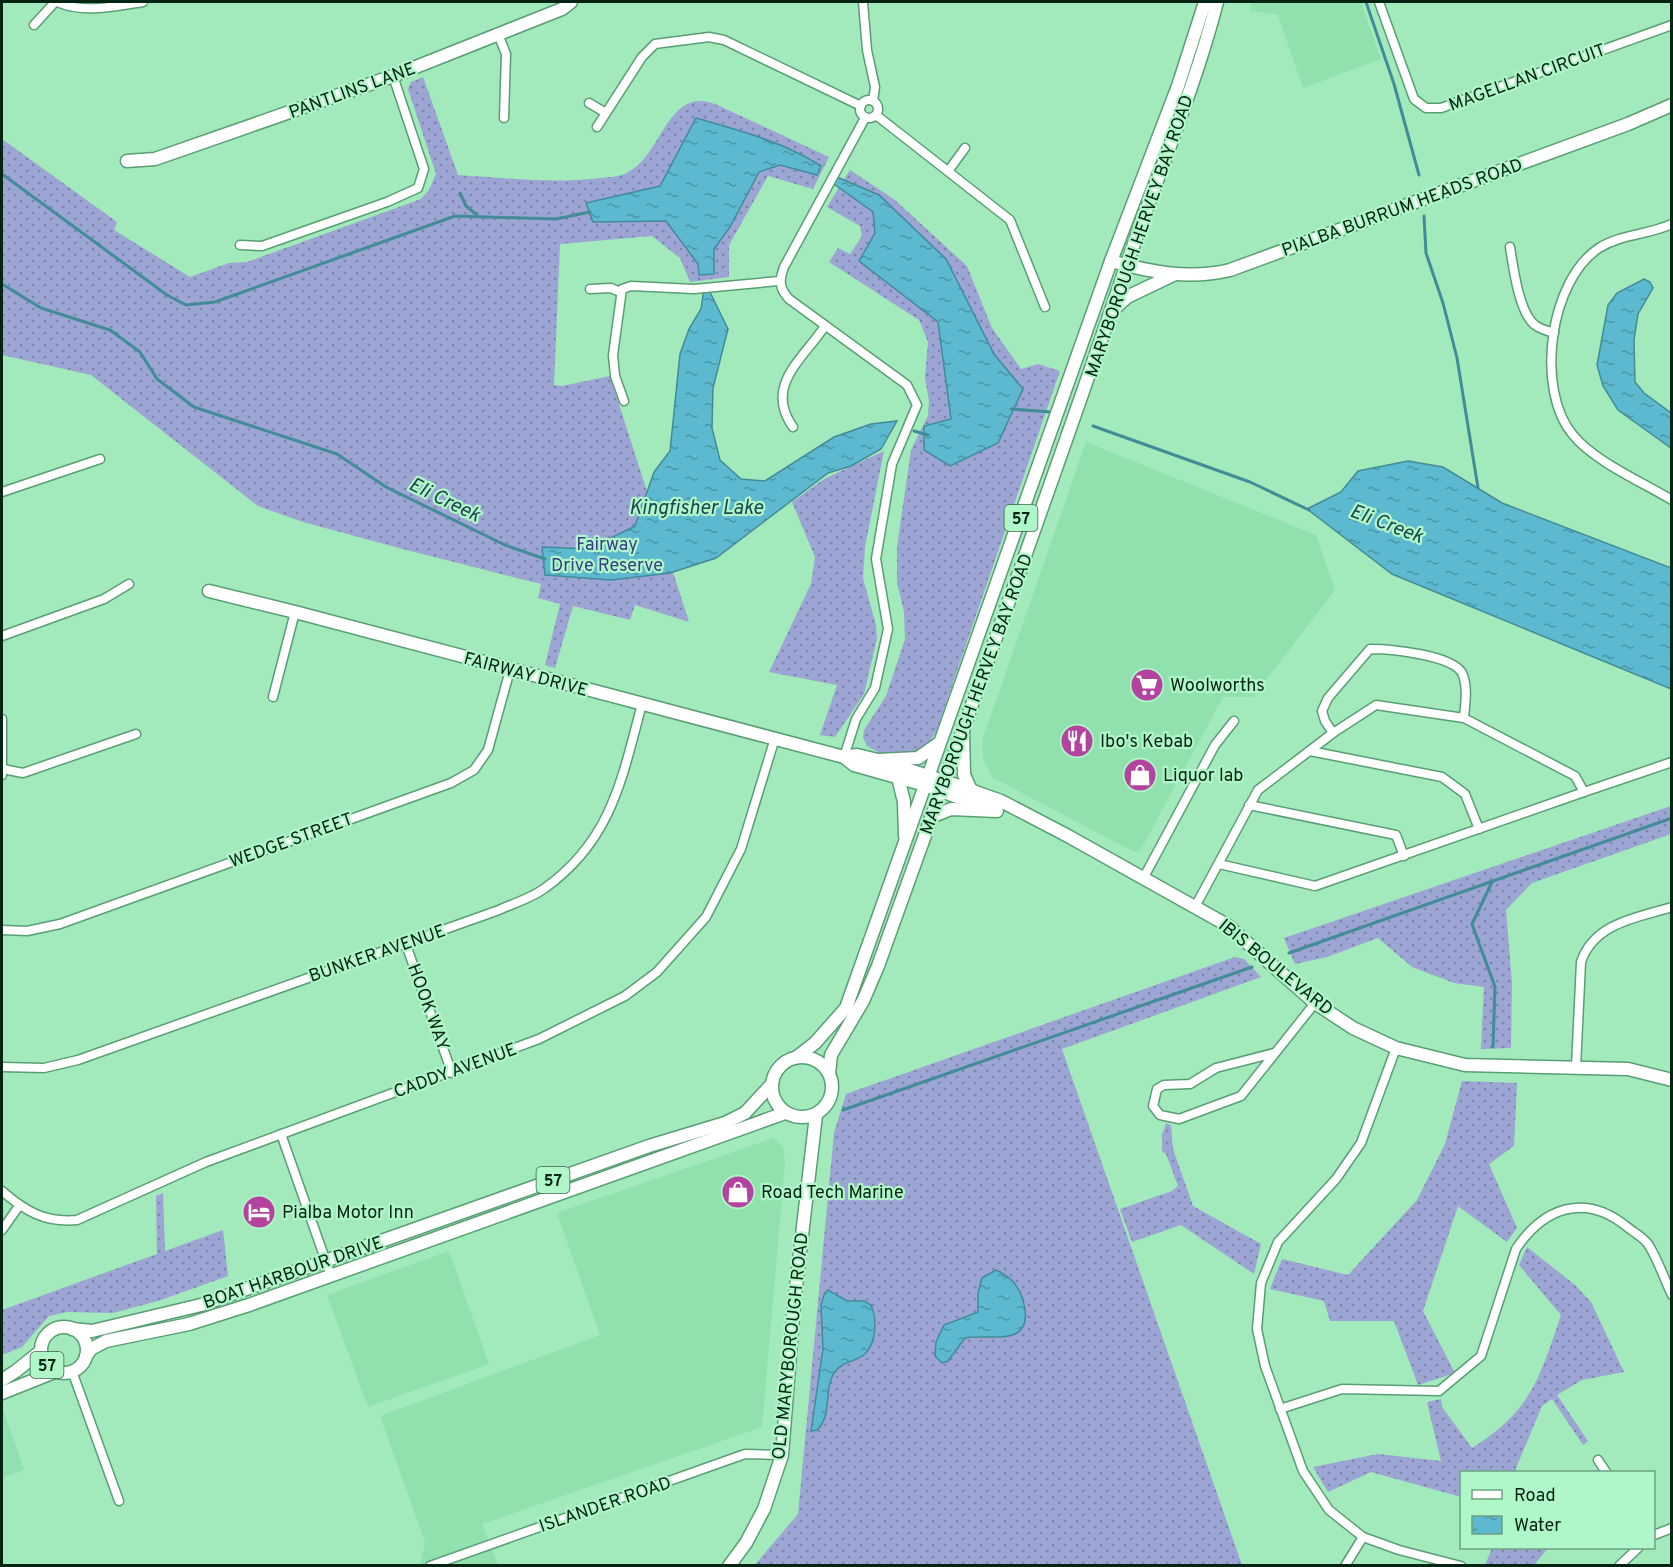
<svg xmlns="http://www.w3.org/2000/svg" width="1673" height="1567" font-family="Overpass,sans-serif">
  <defs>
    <pattern id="grass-dots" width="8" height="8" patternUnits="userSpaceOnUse" patternTransform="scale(1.5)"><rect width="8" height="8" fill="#9ca5d4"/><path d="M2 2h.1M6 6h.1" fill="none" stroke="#7d86ab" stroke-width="1.8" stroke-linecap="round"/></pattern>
    <pattern id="water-ripples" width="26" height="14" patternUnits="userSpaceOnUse" patternTransform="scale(1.5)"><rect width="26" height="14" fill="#5cb9cf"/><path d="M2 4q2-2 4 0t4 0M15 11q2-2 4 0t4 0" fill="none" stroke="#4a96a7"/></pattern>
  </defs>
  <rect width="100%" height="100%" fill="#a2e9bb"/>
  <g fill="#91e1af">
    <path d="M1252,2h109l20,57 -78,29 -25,-73 -28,-4z"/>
    <path d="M1086,442l230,93 19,55 -82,107h-30l-83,154 -6,1 -142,-75 -9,-19 -1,-17z"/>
    <path d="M773,1138l10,9 2,15 -23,265 -280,97 16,41 -78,1 5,-24 -45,-126 220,-81 -43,-122z"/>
    <path d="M449,1251l40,113 -121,43 -41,-112z"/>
    <path d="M2,1406l22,64 -22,8z"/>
  </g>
  <g fill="url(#grass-dots)">
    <path d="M423,77l35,98c49,3 93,9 142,3 9,-1 19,-1 27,-5 36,-18 40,-87 88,-69l114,53 -16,32 -45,-13 -39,69v32l-39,5 -10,-24 -28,-22 -92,8 -6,141 8,1 48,-10 79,246 -54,-17 -5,15 -57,-14 -18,62 -10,-3 15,-61 -22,-6 3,-14 -142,-36 -96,-26 -45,-16 -167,-131 -89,-20v-216l115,83 -3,8 76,47 39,-14 18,-1 174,-63 8,-9 7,-16 -28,-85 3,-7z"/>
    <path d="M850,170l45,30 72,66 25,62 29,41 17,-5 22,7 -124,361 -11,16 -14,6 -27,1 -17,-9 -4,-9 1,-7 22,-34 19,-57 -1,-27 -7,-30v-35l14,-97 17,-34 1,-15 -4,-24 3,-35 -9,-22 -90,-58 9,-14 12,6 12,-18 -2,-10 -33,-19z"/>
    <path d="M884,451l-19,96 -2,31 13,47 1,13 -13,56 -29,43 -15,-2 17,-50 -68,-13 42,-88 4,-27 -23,-55 32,-23z"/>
    <path d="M1671,806v28l-139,49 -26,27 6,73 -1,65 -30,1 3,-62 -30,-4 -42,-16 -34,-29 -51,19 -32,7 -11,-26z"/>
    <path d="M1235,957l9,2 17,18 -199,72 180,516 -488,1 44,-52 36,-381 12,-39z"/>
    <path d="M1462,1081l55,2 -3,63 -25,18 28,64 -10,14 -49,-36 -35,105 32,62 -37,12 -24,-64h-64l-6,-20 -54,-12 12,-30 66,16 69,-75 28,-56z"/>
    <path d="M1166,1123l5,2 2,24 20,57 68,38 -7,30 -73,-49 -49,17 -12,-33 52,-18 6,-5 -12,-32 -4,-3v-16z"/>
    <path d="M163,1193l2,58 58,-21 5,46 -67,24 -48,13 -46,-1 -18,4 -27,31 -20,8v-45l155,-56 -1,-58z"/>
    <path d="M1527,1247l48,38 16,17 33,70 -42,8 -25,15 31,46 -5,4 -31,-46 -10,7 -26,62 1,4h-55l-1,25 -90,-25 -43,20 -15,-25 65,-13 63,7 -14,-59 14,-3 1,8 30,41c59,-36 68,-71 89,-133l-42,-50z"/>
    <path d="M1492,1548h56l-14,17h-49z"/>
  </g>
  <g fill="url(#water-ripples)" stroke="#428c97" stroke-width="1.5">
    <path d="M696,118c44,13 86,23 125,48l-4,9 -37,-10 -21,7 -29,55 -16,22v25l-15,1 -1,-11 -32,-43 -73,1 -7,-19 74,-17z"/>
    <path d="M837,177l42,18 67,64 48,95 29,35 -25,54 -48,23 -26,-16v-24l27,-7 -13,-97 -79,-61 16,-28 -2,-21 -39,-28z"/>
    <path d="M1644,279l6,3 3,6 -15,26 -4,26 1,42 9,11 27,20v35l-53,-38 -15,-24 -6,-21 11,-60 9,-12z"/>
    <path d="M708,288l20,41 -15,59 -1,40 8,32 21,19 24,2 69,-44 37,-13 26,-3 -16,28 -30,17 -23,7 -112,85 -46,15 -59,7 -66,-5 -3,-28 47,2 46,-23 19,-54 16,-21 10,-97 9,-25 12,-20 3,-20z"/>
    <path d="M1408,461l35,6 59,36 169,65v121l-279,-115 -85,-65 34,-17 17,-21z"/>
    <path d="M996,1270c14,6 23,16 27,30 14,50 -33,33 -58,38l-17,23 -6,2 -7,-7 1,-14 8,-17 34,-13v-19l4,-15z"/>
    <path d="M828,1290l19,11h17l7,4c6,13 6,37 -6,49 -9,8 -23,7 -31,19 -11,18 -1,42 -17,57l-6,1 12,-82 -2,-44 3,-10z"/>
  </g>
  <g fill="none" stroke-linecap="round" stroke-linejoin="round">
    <g stroke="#428c97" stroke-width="3">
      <path d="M1366,2l28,82 25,91"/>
      <path d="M2,174l165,121 19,10 29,-3 240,-86 101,3 34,-7"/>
      <path d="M460,193l6,13 11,9"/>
      <path d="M1424,216l2,37 17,50 14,55 21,130"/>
      <path d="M2,284l39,24 69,22 30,22 17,27 37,28 143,47 49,33 119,58 40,14"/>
      <path d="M1011,409l40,3"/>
      <path d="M1093,426l157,56 59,28"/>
      <path d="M914,431l14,4"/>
      <path d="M1492,882l-20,42 23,63 -2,60"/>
      <path d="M1289,953l383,-135"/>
      <path d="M843,1110l409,-143"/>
    </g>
    <defs>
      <g id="street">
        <path d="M57,2c28,12 57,4 86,0"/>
        <path d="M863,2l4,48 8,37 -2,14"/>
        <path d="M1379,2l35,97 12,9h15l231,-83"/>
        <path d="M34,25l21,-23"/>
        <path d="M498,34l8,20 -2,64"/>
        <circle cx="869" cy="109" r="9"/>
        <path d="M589,103l17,10"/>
        <path d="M876,115l134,105 35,87"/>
        <path d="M597,127l45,-70 13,-13 54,-7 15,3 137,66"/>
        <path d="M949,170l16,-22"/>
        <path d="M1672,224c-24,11 -51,10 -73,24 -50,33 -64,142 -26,187 21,26 69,47 99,65"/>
        <path d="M240,245l22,1 125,-44 31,-14 6,-19 -31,-93"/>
        <path d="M1510,247c3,19 9,66 25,78 5,4 13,6 19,8"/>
        <path d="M590,289l21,-1 9,4"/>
        <path d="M624,401l-9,-25 -2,-21 9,-66 9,-3 63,3 85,-8"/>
        <path d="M793,427c-29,-41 9,-67 32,-101"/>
        <path d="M2,492l98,-33"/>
        <path d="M2,636l102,-37 25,-15"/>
        <path d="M273,697l22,-85"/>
        <path d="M2,719v56"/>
        <path d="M1333,733l-8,-12 -3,-10 6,-13 42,-49c20,0 86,6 93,26 5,14 2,29 1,43"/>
        <path d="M1310,751l132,26 23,17 14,35"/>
        <path d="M844,757l12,-38 19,-31 13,-59 -12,-70 16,-95 25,-59 -10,-20 -118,-86c-10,-11 -10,-18 -5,-32l81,-149"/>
        <path d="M3,769l20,4 113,-39"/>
        <path d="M1584,792l88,-30"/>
        <path d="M1249,805l147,30 8,21"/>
        <path d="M1144,877l71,-132 19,-24"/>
        <path d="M1196,905l62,-115 75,-57 43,-28 88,13 111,58 9,16 -269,94 -96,-22"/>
        <path d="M2,930l25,1 33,-7 391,-141 23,-13 14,-20 22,-80"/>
        <path d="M405,942l47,131"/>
        <path d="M1396,1048l-35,95 -25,36 -58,63 -17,41 -4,46 8,37 38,105 26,39 34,27 36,13 62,16"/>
        <path d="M1274,1053l-58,15 -26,16 -26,1 -7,4 -4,17 7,9 19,4 62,-23 74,-93"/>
        <path d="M2,1067l42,1 34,-8 421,-150c15,-7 33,-12 46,-22 67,-48 77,-110 97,-184"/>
        <path d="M1576,1067l5,-105c13,-39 55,-44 91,-55"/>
        <path d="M281,1134l50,142"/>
        <path d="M2,1191c23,20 43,32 75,29l129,-58 333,-123 86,-43 32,-24 49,-55 35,-68 34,-111"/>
        <path d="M2,1230l17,-24"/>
        <path d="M72,1371l47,130"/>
        <path d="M1280,1409l62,-20 97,2 42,-35 35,-107c28,-42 69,-56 110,-23 7,6 17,11 22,18 10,15 16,35 24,51"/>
        <path d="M1598,1460l8,12"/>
        <path d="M1654,1535l18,-7"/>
        <path d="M430,1566l315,-112 37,1"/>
        <path d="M1345,1566l18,-29"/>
        <path d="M1619,1566l19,-18"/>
      </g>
      <g id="secondary">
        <path d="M127,161l28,-2 238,-83 169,-67 9,-7"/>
        <path d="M1111,261c40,11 78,19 119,9l398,-146 44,-19"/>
        <path d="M209,591l86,21 549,145 10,8 71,20 68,25"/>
        <path d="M963,732l1,43 7,15"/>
        <path d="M844,757l13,-2 21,5 75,24 48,17 67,35 159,89 88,78 38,25 43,20 69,17 163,4 44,11"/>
        <path d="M898,777l6,25 1,34"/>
        <path d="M729,1566l17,-23 18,-34 18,-54 12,-151 22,-189"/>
      </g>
      <g id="primary">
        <path d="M1113,310l14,-13 46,-22"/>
        <path d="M878,760l40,-2 20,-14"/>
        <path d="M931,817l20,-8 46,2"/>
        <circle cx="802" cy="1087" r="30"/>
        <path d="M797,1057l18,-14 31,-35 265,-747 67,-175 27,-84"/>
        <path d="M829,1073l2,-18 32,-54 15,-35c84,-234 169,-467 249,-702 30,-88 67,-173 90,-262"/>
        <circle cx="64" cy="1350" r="23"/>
        <path d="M72,1329l20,2 109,-26 448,-159 76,-23 20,-10 26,-28"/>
        <path d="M86,1356l5,-7 15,-8 83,-17 60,-19 536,-192"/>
        <path d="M2,1380l14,-9 25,-20"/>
        <path d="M2,1393l55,-22"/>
      </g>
    </defs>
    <use href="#street" stroke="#599e74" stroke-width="11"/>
    <use href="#secondary" stroke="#599e74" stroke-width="15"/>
    <use href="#primary" stroke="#599e74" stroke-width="15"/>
    <use href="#street" stroke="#fff" stroke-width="8"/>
    <use href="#secondary" stroke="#fff" stroke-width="12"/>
    <use href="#primary" stroke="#fff" stroke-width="12"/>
  </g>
  <defs>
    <symbol id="supermarket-disc" viewBox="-11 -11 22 22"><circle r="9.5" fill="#b4439f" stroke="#aff6c8"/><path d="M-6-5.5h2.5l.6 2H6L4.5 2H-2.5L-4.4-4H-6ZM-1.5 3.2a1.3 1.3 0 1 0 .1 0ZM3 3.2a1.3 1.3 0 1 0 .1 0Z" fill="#fff"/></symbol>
    <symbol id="restaurant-disc" viewBox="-11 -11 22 22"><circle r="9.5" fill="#b4439f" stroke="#aff6c8"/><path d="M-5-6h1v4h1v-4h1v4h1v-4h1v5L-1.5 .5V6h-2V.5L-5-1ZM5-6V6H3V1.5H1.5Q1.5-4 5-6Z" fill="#fff"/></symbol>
    <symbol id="shop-disc" viewBox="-11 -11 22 22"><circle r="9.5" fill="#b4439f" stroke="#aff6c8"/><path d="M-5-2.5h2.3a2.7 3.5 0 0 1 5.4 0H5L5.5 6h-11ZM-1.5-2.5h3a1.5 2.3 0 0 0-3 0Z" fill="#fff"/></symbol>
    <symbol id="hotel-disc" viewBox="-11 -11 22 22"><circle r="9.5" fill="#b4439f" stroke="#aff6c8"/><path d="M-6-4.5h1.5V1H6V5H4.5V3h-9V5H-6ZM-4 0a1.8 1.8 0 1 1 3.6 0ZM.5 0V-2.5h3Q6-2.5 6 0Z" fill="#fff"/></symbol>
  </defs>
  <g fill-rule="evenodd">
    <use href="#supermarket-disc" x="1128" y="666" width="38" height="38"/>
    <use href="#restaurant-disc" x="1058" y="722" width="38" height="38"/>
    <use href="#shop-disc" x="1121" y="756" width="38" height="38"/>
    <use href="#shop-disc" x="719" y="1173" width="38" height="38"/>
    <use href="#hotel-disc" x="240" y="1193" width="38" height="38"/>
  </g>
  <g text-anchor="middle" stroke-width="4.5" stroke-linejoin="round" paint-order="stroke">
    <g fill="#aff6c8" stroke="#39634a" stroke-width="1.5">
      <rect x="1004.5" y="505" width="33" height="26" rx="4.5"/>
      <rect x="536.5" y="1167" width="33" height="26" rx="4.5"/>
      <rect x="30.5" y="1352" width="33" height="26" rx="4.5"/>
    </g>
    <g font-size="16" font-weight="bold" fill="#062414">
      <text x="1021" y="524">57</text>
      <text x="553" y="1186">57</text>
      <text x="47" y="1371">57</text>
    </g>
    <g font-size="18" fill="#062414" stroke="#aff6c8">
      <text transform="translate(1527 77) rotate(-20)" y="6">MAGELLAN CIRCUIT</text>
      <text transform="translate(352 90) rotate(-20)" y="6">PANTLINS LANE</text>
      <text transform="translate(1402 207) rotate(-20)" y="6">PIALBA BURRUM HEADS ROAD</text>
      <text transform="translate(1139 236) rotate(-71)" y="6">MARYBOROUGH HERVEY BAY ROAD</text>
      <text transform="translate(526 674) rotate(15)" y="6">FAIRWAY DRIVE</text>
      <text transform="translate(976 694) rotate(-70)" y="6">MARYBOROUGH HERVEY BAY ROAD</text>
      <text transform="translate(291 840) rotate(-20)" y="6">WEDGE STREET</text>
      <text transform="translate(377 953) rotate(-19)" y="6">BUNKER AVENUE</text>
      <text transform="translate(1276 967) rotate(39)" y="6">IBIS BOULEVARD</text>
      <text transform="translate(429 1007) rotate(70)" y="6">HOOK WAY</text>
      <text transform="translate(455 1070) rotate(-20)" y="6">CADDY AVENUE</text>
      <text transform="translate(293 1272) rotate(-19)" y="6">BOAT HARBOUR DRIVE</text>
      <text transform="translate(790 1346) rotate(-84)" y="6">OLD MARYBOROUGH ROAD</text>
      <text transform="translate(605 1504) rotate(-19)" y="6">ISLANDER ROAD</text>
    </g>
    <g font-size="18" fill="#363c87" stroke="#aff6c8">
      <text x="607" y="550">Fairway<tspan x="607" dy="21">Drive Reserve</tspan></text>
    </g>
    <g font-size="18" fill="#062414" stroke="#aff6c8" text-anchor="start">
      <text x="1170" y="691">Woolworths</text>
      <text x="1100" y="747">Ibo's Kebab</text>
      <text x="1163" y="781">Liquor lab</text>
      <text x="761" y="1198">Road Tech Marine</text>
      <text x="282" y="1218">Pialba Motor Inn</text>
    </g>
    <g font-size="20" font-style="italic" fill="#1c4650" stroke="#aff6c8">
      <text transform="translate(445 499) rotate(26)" y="7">Eli Creek</text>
      <text x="696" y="514">Kingfisher Lake</text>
      <text transform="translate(1387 523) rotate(21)" y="7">Eli Creek</text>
    </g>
  </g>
  <rect width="1673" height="1567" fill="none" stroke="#062414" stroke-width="6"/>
  <rect x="1460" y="1471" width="195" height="78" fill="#aff6c8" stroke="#6ba280" stroke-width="1.5"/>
  <rect x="1472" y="1490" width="30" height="9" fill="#ffffff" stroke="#6ba280" stroke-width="1.5"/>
  <text x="1514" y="1501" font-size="18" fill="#062414">Road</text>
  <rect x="1472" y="1516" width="30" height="18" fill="url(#water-ripples)" stroke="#6ba280" stroke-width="1.5"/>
  <text x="1514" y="1531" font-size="18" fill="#062414">Water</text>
</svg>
